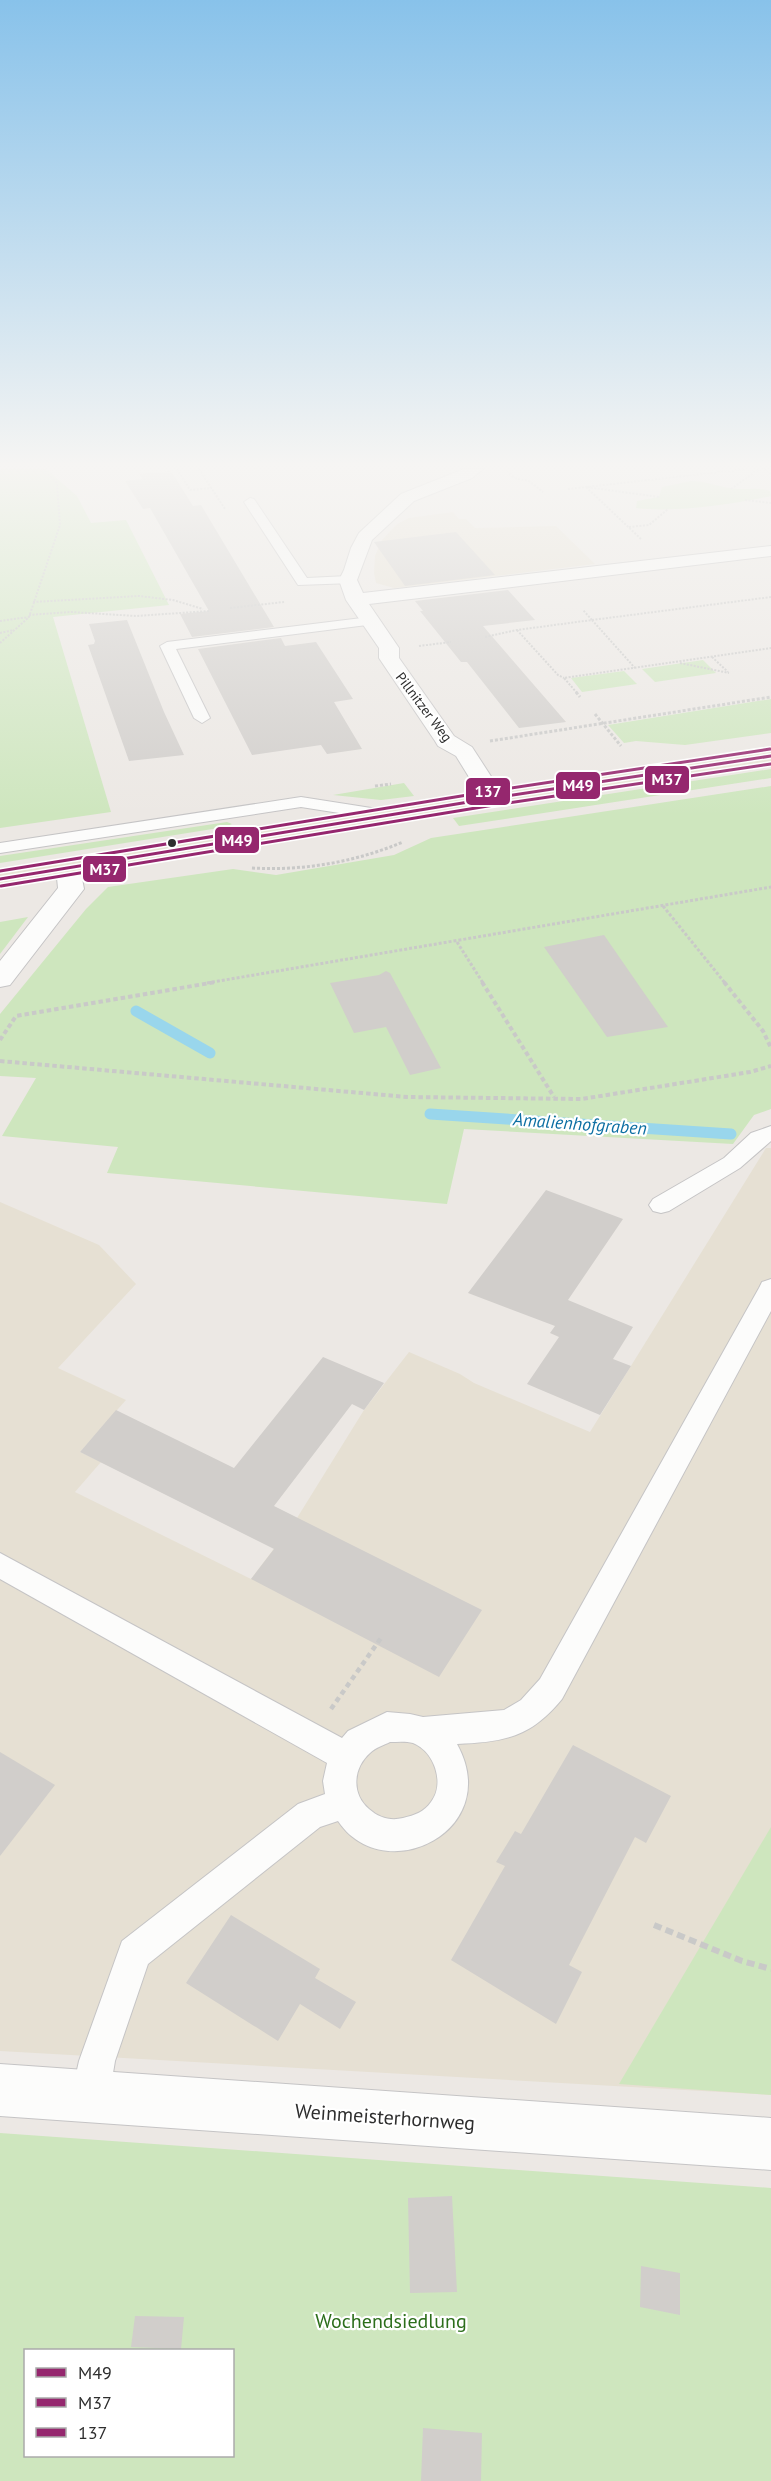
<svg xmlns="http://www.w3.org/2000/svg" width="771" height="2481" font-family="'PT Sans',sans-serif">
  <rect width="100%" height="100%" fill="#ece8e4"/>
  <g fill="#e6e0d3">
    <path d="M453,512l6,7h7l9,9 81,-2 39,38 -201,24 -18,-5 -2,-10 1,-17 7,-16 15,-16 12,-6z"/>
    <path d="M766,1148h5v947l-771,-44v-849l99,43 37,39 -78,84 68,32 -46,52 21,10 -26,30 176,87 46,-61 67,-108 45,-58 51,22 14,9 116,49z"/>
  </g>
  <g fill="#cee6be" fill-rule="evenodd">
    <path d="M0,469h46l31,27 14,27 35,-3 43,85 -116,12 58,195 -111,16z"/>
    <path d="M691,481c14,0 25,5 39,7 14,3 26,-2 40,3l1,5c-39,8 -96,17 -135,12l1,-7 22,-4 3,-10z"/>
    <path d="M703,660l13,13 -61,9 -13,-13z"/>
    <path d="M624,671l13,13 -55,8 -11,-14z"/>
    <path d="M771,699v34l-86,12 -49,-4 -12,2 -16,-18z"/>
    <path d="M771,769v9l-312,48 -6,-8z"/>
    <path d="M404,783l10,13 -33,4 -48,-5z"/>
    <path d="M771,786v323l-17,6 -21,29 -269,-15 -17,75 -340,-31 11,-26 -116,-11 34,-58 -36,-2v-62l86,-105 22,-22 125,-18 43,6 118,-20 37,-17z"/>
    <path d="M227,822l5,2 -7,3 -225,36v-7z"/>
    <path d="M28,917l-28,37v-32z"/>
    <path d="M771,1827v268l-152,-11z"/>
    <path d="M0,2133l771,55v293h-771zM26,2350h206v106h-206z"/>
  </g>
  <g fill="none" stroke-linecap="round" stroke-linejoin="round">
    <g stroke="#99d6ec" stroke-width="11">
      <path d="M136,1011l74,42"/>
      <path d="M430,1114l301,20"/>
    </g>
  </g>
  <g fill="#d1cecb">
    <path d="M171,471l22,35 8,-1 73,122 -82,10 -12,-23 29,-3 -59,-103 -7,1 -18,-28 17,-2 -3,-5z"/>
    <path d="M456,532l39,43 -90,11 -31,-44z"/>
    <path d="M508,590l27,30 -52,6 83,96 -47,6 -52,-66h-6l-41,-51h3l-8,-10z"/>
    <path d="M127,620l37,92 20,43 -55,6 -41,-116 6,-1 1,-3 -6,-17z"/>
    <path d="M281,638l4,8 31,-4 37,57 -19,3 28,47 -35,5 -6,-9 -69,10 -54,-106z"/>
    <path d="M604,935l36,52 28,40 -61,10 -63,-90z"/>
    <path d="M386,971l4,2 51,95 -31,7 -24,-48 -32,6 -24,-50 49,-8z"/>
    <path d="M546,1190l77,29 -55,81 65,27 -20,32 18,7 -31,49 -73,-31 32,-47 -9,-4 5,-7 -87,-33z"/>
    <path d="M323,1357l61,26 -20,27 -12,-6 -78,102 208,104 -43,67 -188,-98 23,-30 -194,-97 36,-42 118,58z"/>
    <path d="M573,1745l98,51 -25,47 -11,-6 -66,128 13,7 -26,52 -105,-64 54,-94 -9,-4 19,-31 6,3z"/>
    <path d="M0,1752l55,33 -55,71z"/>
    <path d="M231,1915l89,54 -5,9 41,24 -16,27 -40,-25 -22,37 -92,-58z"/>
    <path d="M452,2196l5,96 -47,1 -2,-95z"/>
    <path d="M641,2266l39,7v42l-40,-8z"/>
    <path d="M135,2316l49,1 -3,32 -50,-2z"/>
    <path d="M423,2428l59,5 -1,48h-60z"/>
  </g>
  <g fill="none" stroke-linecap="round" stroke-linejoin="round">
    <defs>
      <g id="service">
        <path d="M250,498l4,1 53,79 41,-2 5,1 2,3 -2,3 -55,2 -54,-83z"/>
        <path d="M370,617l5,1 2,3 -2,3 -199,25 34,69 -8,5 -8,-5 -34,-72 7,-4z"/>
        <path d="M301,797l83,13 6,1 3,4 -3,4 -6,1 -83,-13 -301,46v-10z"/>
        <path d="M771,1126v15l-31,27 -71,43 -8,2 -8,-2 -4,-6 4,-6 71,-41 27,-25z"/>
        <path d="M771,1279v32l-209,388c-31,38 -57,43 -105,45 48,87 -73,146 -119,77l-18,6 -172,137 -33,97 -6,36 -6,13 -13,6 -13,-6 -6,-13 8,-36 43,-120 176,-137 27,-10 -2,-13 4,-18 -327,-184v-26l342,185 6,-7 39,-19 23,2 13,3 81,-7 17,-10 19,-21 219,-391 3,-6zM390,1742c7,0 16,-1 23,1 22,9 32,41 18,59 -7,10 -16,13 -28,16 -12,3 -24,0 -34,-9 -18,-15 -16,-41 1,-56 5,-5 14,-8 20,-11z"/>
      </g>
      <g id="minor">
        <path d="M464,469h19l-11,9 -58,23 -42,39 -15,40 6,13 408,-47v10l-402,48 30,44v10l55,78 18,11 33,51 -4,5 -8,2 -8,-2 -29,-47 -18,-10 -3,-5 -56,-83v-10l-33,-48 -7,-20 5,-10 7,-22 8,-15 42,-39z"/>
        <path d="M68,861l9,2 3,5 4,21 -74,96 -10,2v-26l58,-73 -2,-20 3,-5z"/>
        <path d="M0,2064l771,54v52l-771,-54z"/>
      </g>
      <path id="primary" d="M771,749v14l-278,42 -493,82v-16l493,-80z"/>
    </defs>
    <use href="#service" stroke="#c5c4c5" stroke-width="2"/>
    <use href="#minor" stroke="#c5c4c5" stroke-width="2"/>
    <use href="#primary" stroke="#c6c5c4" stroke-width="2"/>
    <g stroke="#c9c9c8" stroke-width="2" stroke-dasharray="2 1.5" stroke-linecap="butt">
      <path d="M177,469l13,21 22,-2"/>
      <path d="M199,469l26,40"/>
      <path d="M764,469l7,5"/>
      <path d="M507,471l7,7 15,3 14,11"/>
      <path d="M568,489l179,-20"/>
      <path d="M731,489l28,-20"/>
      <path d="M745,500l26,3"/>
      <path d="M629,527l20,-2 19,-16"/>
      <path d="M641,539l-55,-52 73,10"/>
      <path d="M33,602l106,-6 34,4 30,9"/>
      <path d="M230,608l54,-6"/>
      <path d="M29,615l42,-3 65,4 73,-5"/>
      <path d="M592,620l179,-23"/>
      <path d="M592,620l43,48"/>
      <path d="M0,621l29,-4"/>
      <path d="M517,630l41,45 6,3"/>
      <path d="M0,633l14,-3"/>
      <path d="M485,637l32,-7 75,-10 -9,-10"/>
      <path d="M0,643l29,-26 31,-92 -3,-42 -15,-14"/>
      <path d="M419,646l32,-4"/>
      <path d="M712,657l16,15"/>
      <path d="M680,663l49,10"/>
      <path d="M577,693l-13,-15 207,-30"/>
    </g>
    <g stroke="#c9c9c8" stroke-width="3" stroke-dasharray="3 2" stroke-linecap="butt">
      <path d="M576,692l4,5"/>
      <path d="M595,714l26,32"/>
      <path d="M490,741l281,-44"/>
      <path d="M375,786l16,-2"/>
      <path d="M252,868c52,3 103,-6 151,-26"/>
      <path d="M663,906l62,77"/>
      <path d="M457,942l26,41"/>
      <path d="M207,983l564,-96"/>
    </g>
    <g stroke="#c9c9c8" stroke-width="4" stroke-dasharray="4.5 3" stroke-linecap="butt">
      <path d="M482,982l72,115"/>
      <path d="M724,982l39,49 8,17"/>
      <path d="M0,1040l16,-24 200,-34"/>
      <path d="M0,1061l407,36 175,2 168,-27 21,-6"/>
    </g>
    <path stroke="#c9c9c8" stroke-width="4.5" stroke-dasharray="5 4" stroke-linecap="butt" d="M331,1709l50,-71"/>
    <path stroke="#c9c9c8" stroke-width="6" stroke-dasharray="8 4.5" stroke-linecap="butt" d="M654,1925l88,36 29,8"/>
    <use href="#service" fill="#fcfcfb" fill-rule="evenodd"/>
    <use href="#minor" fill="#fcfcfb" fill-rule="evenodd"/>
    <use href="#primary" fill="#e8e4d6" fill-rule="evenodd"/>
    <defs>
      <path id="bus-1" d="M0,879l493,-81 278,-42"/>
      <path id="bus-2" d="M1,886l493,-81 277,-41"/>
      <path id="bus-3" d="M0,871l492,-80 278,-42"/>
    </defs>
    <use href="#bus-1" stroke="#fff" stroke-width="6"/>
    <use href="#bus-2" stroke="#fff" stroke-width="6"/>
    <use href="#bus-3" stroke="#fff" stroke-width="6"/>
    <use href="#bus-1" stroke="#95276e" stroke-width="3"/>
    <use href="#bus-2" stroke="#95276e" stroke-width="3"/>
    <use href="#bus-3" stroke="#95276e" stroke-width="3"/>
  </g>
  <linearGradient id="sky" x2="0" y2="1"><stop stop-color="#88c2ea"/><stop offset="0.57" stop-color="#f6f5f3"/><stop offset="1" stop-color="#f6f5f3" stop-opacity="0"/></linearGradient>
  <rect width="771" height="816" fill="url(#sky)"/>
  <circle fill="#2e2e2e" stroke="#fff" stroke-width="2" cx="172" cy="843" r="5"/>
  <g text-anchor="middle" stroke-width="4.5" stroke-linejoin="round" paint-order="stroke">
    <g font-size="14" fill="#2e2e2e" stroke="#fff">
      <text transform="translate(424 707) rotate(53)" y="5">Pillnitzer Weg</text>
    </g>
    <g font-size="18" font-style="italic" fill="#0d6fa3" stroke="#fff">
      <text transform="translate(580 1124) rotate(4)" y="6">Amalienhofgraben</text>
    </g>
    <g font-size="20" fill="#2e2e2e" stroke="#fff">
      <text transform="translate(385 2117) rotate(4)" y="7">Weinmeisterhornweg</text>
    </g>
    <g font-size="20" fill="#2c6e1b" stroke="#fff">
      <text x="391" y="2328">Wochendsiedlung</text>
    </g>
  </g>
  <g stroke="#fff" stroke-width="2">
    <rect x="644" y="765" width="46" height="29" rx="6" fill="#95276e"/>
    <rect x="555" y="771" width="46" height="29" rx="6" fill="#95276e"/>
    <rect x="465" y="777" width="46" height="29" rx="6" fill="#95276e"/>
    <rect x="214" y="826" width="46" height="28" rx="6" fill="#95276e"/>
    <rect x="82" y="855" width="45" height="28" rx="6" fill="#95276e"/>
  </g>
  <g font-size="16" text-anchor="middle" font-weight="bold" fill="#fff">
    <text x="667" y="785">M37</text>
    <text x="578" y="791">M49</text>
    <text x="488" y="797">137</text>
    <text x="237" y="846">M49</text>
    <text x="105" y="875">M37</text>
  </g>
  <rect x="24" y="2349" width="210" height="108" fill="#ffffff" stroke="#ababab" stroke-width="1.5"/>
  <rect x="36" y="2368" width="30" height="9" fill="#95276e" stroke="#ababab" stroke-width="1.5"/>
  <text x="78" y="2379" font-size="18" fill="#2e2e2e">M49</text>
  <rect x="36" y="2398" width="30" height="9" fill="#95276e" stroke="#ababab" stroke-width="1.5"/>
  <text x="78" y="2409" font-size="18" fill="#2e2e2e">M37</text>
  <rect x="36" y="2428" width="30" height="9" fill="#95276e" stroke="#ababab" stroke-width="1.5"/>
  <text x="78" y="2439" font-size="18" fill="#2e2e2e">137</text>
</svg>
